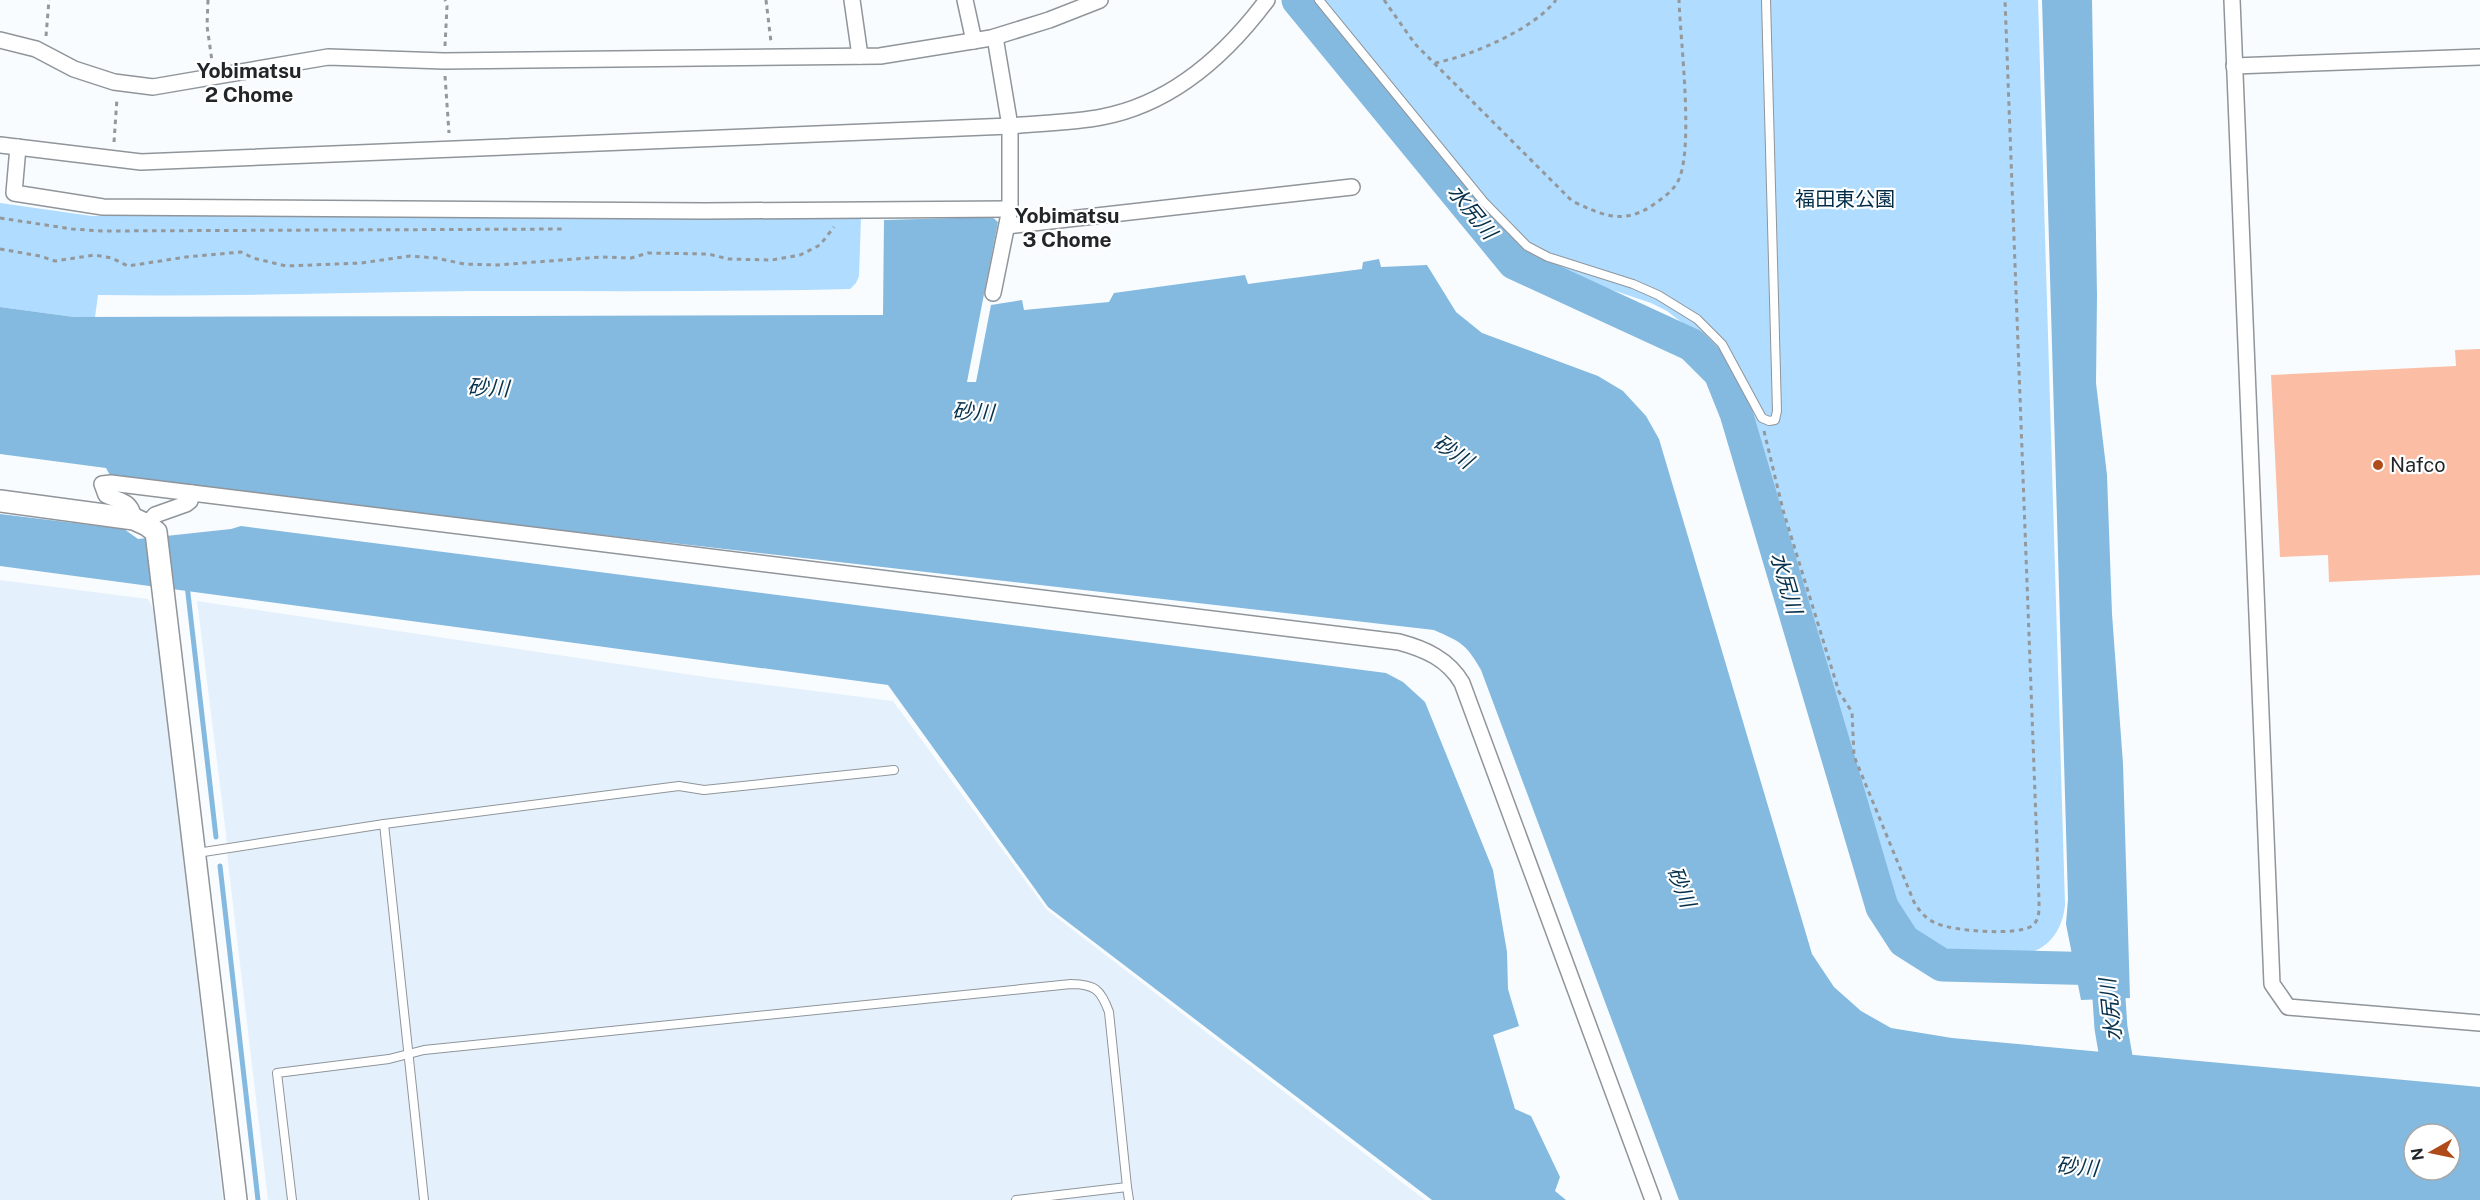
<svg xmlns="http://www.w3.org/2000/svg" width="2480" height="1200" font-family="'Public Sans','Noto Sans JP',sans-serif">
  <rect width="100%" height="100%" fill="#f9fcfe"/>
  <g fill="#e4f1fc">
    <path d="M0,580l148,19 6,11 69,590h-223z"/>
    <path d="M197,601l509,76 187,24 154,209 378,290h-1157l-40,-337 -2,-29z"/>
  </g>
  <g fill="#afdcff">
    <path d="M1306,0h732l27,905c-2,19 -10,36 -28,45 -23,11 -89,6 -111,-6 -10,-5 -20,-17 -28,-25l-155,-515 -15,-39 -21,-23 -40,-31 -16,-8 -92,-31 -34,-18 -42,-43 -101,-118z"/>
    <path d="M0,203l92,13 455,-2 2,4 310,-5 2,4 -2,59 -3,7 -6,6c-125,3 -250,2 -376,2 -125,1 -250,6 -376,4l-3,22h-21l-74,-10z"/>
  </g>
  <g fill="#84b9e0" fill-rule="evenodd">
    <path d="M2042,0h50l5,295 -1,88 11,92 5,139 11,150 7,234 -49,2 -15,-76 2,-25z"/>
    <path d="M992,217l6,5 -31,160h9l15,-77 31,-5 2,10 85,-8 5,-9 131,-18 3,9 114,-15 1,-7 16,-3 2,8 46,-2 29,47 26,21 116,43 25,15 23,25 13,23 153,515 22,33 27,24 30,17 61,10 528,49v113h-801l-198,-530c-15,-26 -20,-28 -47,-40l-1322,-151 -6,-11 -106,-14v-147l74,10 809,-2 1,-95zM2414,1134h36v36h-36z"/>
    <path d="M0,514l124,15 14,10 93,-10 10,-3 1145,147 17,9 22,20 68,168 14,82 1,37 11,37 -26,9 22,74 16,7 29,61 -5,14 11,9h-134l-384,-293 -160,-222 -888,-119z"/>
  </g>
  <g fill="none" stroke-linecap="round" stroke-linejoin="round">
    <g stroke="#84b9e0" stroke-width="5">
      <path d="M187,585l29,252"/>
      <path d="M220,866l38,334"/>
    </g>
    <path stroke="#84b9e0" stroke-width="33" d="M1298,0l216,263 178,82 28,28 16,40 146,494 22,34 38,24 165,4 4,59 12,70"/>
  </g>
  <path fill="#fbbda4" d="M2480,349v226l-151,7 -1,-27 -48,2 -9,-182 185,-9 -1,-16z"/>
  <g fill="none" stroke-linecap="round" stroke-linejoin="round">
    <defs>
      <g id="lane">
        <path d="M1319,0l165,202 43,44 21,11 85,27 25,11 39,24 25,25 40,74 7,3 6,-1 2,-9 -11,-411"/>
        <path d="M384,824l40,376"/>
        <path d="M197,853l187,-29 295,-38 25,4 190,-20"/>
        <path d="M292,1200l-15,-127 112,-14 35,-9 647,-66c24,0 30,6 38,28l18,175"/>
        <path d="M1016,1200l111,-13 2,13"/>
      </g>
      <g id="street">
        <path d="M852,0l8,56"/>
        <path d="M965,0l9,41"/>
        <path d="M2232,0l40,984 16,23 192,16"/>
        <path d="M0,40l36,9 38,20 40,13 39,5 175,-30 116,4 436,-5 111,-18 58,-18 51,-20"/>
        <path d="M2234,66l246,-9"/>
        <path d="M0,145l141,17 869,-36c30,-3 62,-3 92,-9 69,-13 124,-62 165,-117"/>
        <path d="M18,147l-4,46 89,14 602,4 305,-2"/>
        <path d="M1007,226l345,-39"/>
        <path d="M993,293l17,-84v-83l-15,-89"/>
        <path d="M134,519c-3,-19 -13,-17 -28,-24l-4,-11 9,-1 1288,159c26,7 49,17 63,41l191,517"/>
        <path d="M147,525l8,-10 31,-11 4,-3 2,-8"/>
      </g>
      <path id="secondary" d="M0,501l134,18 13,6 9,7 80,668"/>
    </defs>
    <use href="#lane" stroke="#8f959a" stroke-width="10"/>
    <use href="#street" stroke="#8f959a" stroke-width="18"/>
    <use href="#secondary" stroke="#8f959a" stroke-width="24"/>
    <g stroke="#95989a" stroke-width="3" stroke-dasharray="4.5 4.5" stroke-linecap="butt">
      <path d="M208,0l-1,26 5,35"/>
      <path d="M766,0l5,42"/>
      <path d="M1384,0l31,44 157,157c28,13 49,24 78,6 10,-7 21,-14 27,-24 18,-29 3,-145 2,-183"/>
      <path d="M46,36l3,-36"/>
      <path d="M445,46l2,-40 -2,-6"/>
      <path d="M1435,63c36,-7 99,-34 121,-63"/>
      <path d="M445,76l4,57"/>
      <path d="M114,142l3,-44"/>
      <path d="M0,218l72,11 30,2 463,-2"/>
      <path d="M0,249l40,7 15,5 40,-6 17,3 16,8 58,-9 55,-5 12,6 33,8 75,-3 49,-7 26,2 28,6 33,1 104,-8 30,1 17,-5 60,1 21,5 43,1 28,-5 20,-10 14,-18"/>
      <path d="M1764,431l19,79 56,182 13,20 2,44 60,146c6,10 13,18 24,22 17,7 78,12 94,2 8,-6 7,-17 7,-26l-34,-900"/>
    </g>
    <use href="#lane" stroke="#fff" stroke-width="8"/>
    <use href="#street" stroke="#fff" stroke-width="15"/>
    <use href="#secondary" stroke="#fff" stroke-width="21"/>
  </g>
  <circle fill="#af4b1a" stroke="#fff" stroke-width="2" cx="2378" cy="465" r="6"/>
  <g text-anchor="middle" stroke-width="4.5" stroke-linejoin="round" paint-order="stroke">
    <g font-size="20" fill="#022d48" stroke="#fff">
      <text x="1845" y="206">福田東公園</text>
    </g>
    <g font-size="20" fill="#232628" stroke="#fff" text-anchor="start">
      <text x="2390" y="472">Nafco</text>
    </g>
    <g font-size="21" font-weight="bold" fill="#232628" stroke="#fff">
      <text x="249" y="78">Yobimatsu<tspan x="249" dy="24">2 Chome</tspan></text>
      <text x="1067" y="223">Yobimatsu<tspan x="1067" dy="24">3 Chome</tspan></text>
    </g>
    <g font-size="21" font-style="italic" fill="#06314c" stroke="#fff">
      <text transform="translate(1472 212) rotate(51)" y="7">水尻川</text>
      <text transform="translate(488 388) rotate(3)" y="7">砂川</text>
      <text transform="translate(973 412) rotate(3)" y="7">砂川</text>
      <text transform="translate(1453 452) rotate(34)" y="7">砂川</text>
      <text transform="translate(1786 583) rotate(74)" y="7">水尻川</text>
      <text transform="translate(1681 887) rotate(68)" y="7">砂川</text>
      <text transform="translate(2111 1010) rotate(-96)" y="7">水尻川</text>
      <text transform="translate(2077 1167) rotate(5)" y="7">砂川</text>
    </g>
  </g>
  <g transform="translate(2432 1152) rotate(261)"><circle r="28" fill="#ffffff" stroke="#a7a8a9" stroke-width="1.5"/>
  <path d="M0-4.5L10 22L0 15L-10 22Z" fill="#af4b1a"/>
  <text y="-9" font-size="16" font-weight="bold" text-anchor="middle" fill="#232628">N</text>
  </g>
</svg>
